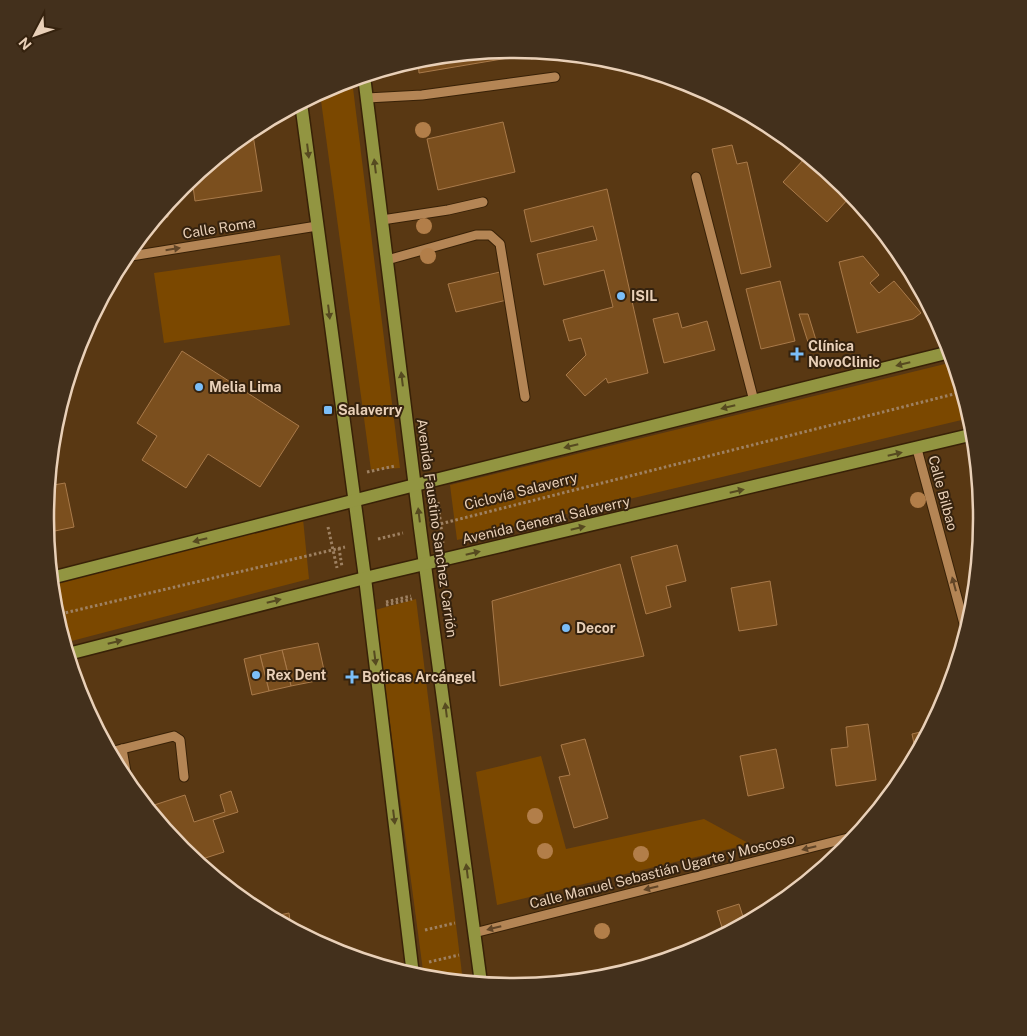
<svg xmlns="http://www.w3.org/2000/svg" width="1027" height="1036" font-family="'Public Sans',sans-serif">
  <rect width="100%" height="100%" fill="#593813"/>
  <g fill="#7b4800">
    <path d="M352,80l48,388 -29,2 -51,-377z"/>
    <path d="M280,255l10,70 -126,18 -10,-70z"/>
    <path d="M953,362l17,56 -513,122 -7,-55z"/>
    <path d="M303,519l6,60 -245,64 -10,-34 -2,-24z"/>
    <path d="M416,599l47,383 -39,-4 -49,-368z"/>
    <path d="M541,756l25,93 138,-30 46,25 -253,61 -21,-133z"/>
  </g>
  <g fill="#7b4f1e" stroke="#a97a4a">
    <path d="M507,50l1,8 -89,15 -1,-13 4,-2z"/>
    <path d="M530,51l28,3 -27,5z"/>
    <path d="M503,122l12,50 -77,18 -11,-51z"/>
    <path d="M252,129l10,62 -67,10 -3,-22z"/>
    <path d="M732,145l5,19 10,-2 24,105 -30,7 -29,-125z"/>
    <path d="M805,158l44,40 -22,24 -44,-40z"/>
    <path d="M607,189l41,184 -40,10 -2,-5 -21,18 -19,-21 20,-20 -5,-17 -12,3 -6,-21 50,-13 -9,-37 -60,15 -7,-31 60,-14 -4,-14 -62,16 -7,-32z"/>
    <path d="M167,205l1,12 -11,1z"/>
    <path d="M863,256l16,19 -9,8 9,10 15,-12 27,32 -8,6 -56,14 -18,-71z"/>
    <path d="M500,272l7,28 -51,12 -8,-28z"/>
    <path d="M780,281l15,60 -34,8 -15,-60z"/>
    <path d="M678,313l4,15 25,-7 8,29 -51,13 -11,-44z"/>
    <path d="M799,314h9l8,26 -8,2z"/>
    <path d="M182,351l117,75 -39,61 -52,-33 -22,34 -44,-28 15,-24 -20,-13z"/>
    <path d="M65,483l9,44 -24,5 -4,-22 2,-24z"/>
    <path d="M677,545l9,36 -20,5 5,21 -25,7 -15,-57z"/>
    <path d="M620,564l24,92 -144,30 -8,-85z"/>
    <path d="M770,581l7,44 -38,6 -8,-43z"/>
    <path d="M318,643l8,36 -35,7 -9,-36z"/>
    <path d="M282,650l9,36 -22,5 -9,-36z"/>
    <path d="M260,655l9,36 -17,4 -8,-36z"/>
    <path d="M868,724l8,56 -40,6 -5,-37 17,-2 -2,-20z"/>
    <path d="M929,730l-13,23 -4,-19z"/>
    <path d="M585,739l23,79 -34,10 -15,-51 11,-2 -9,-30z"/>
    <path d="M776,749l8,39 -36,8 -8,-40z"/>
    <path d="M231,791l7,21 -25,8 11,32 -28,9 -14,-12 -5,-13 -5,1 -24,-30 37,-12 9,27 31,-10 -5,-17z"/>
    <path d="M739,904l6,19 -21,11 -7,-23z"/>
    <path d="M289,913l2,15 -21,-11z"/>
  </g>
  <g fill="none" stroke-linecap="round" stroke-linejoin="round">
    <defs>
      <g id="minor">
        <path d="M367,98l55,-3 133,-18"/>
        <path d="M696,177l58,224"/>
        <path d="M382,220l66,-10 35,-8"/>
        <path d="M125,257l192,-31"/>
        <path d="M387,260l89,-25h14l10,9 25,153"/>
        <path d="M917,449l49,182"/>
        <path d="M122,749l6,34"/>
        <path d="M110,752l64,-16 6,4 4,37"/>
        <path d="M474,933l382,-97"/>
      </g>
      <g id="major">
        <path d="M364,76l56,452 61,455"/>
        <path d="M301,103l64,475 48,397"/>
        <path d="M51,578l364,-93 535,-133"/>
        <path d="M68,654l297,-76 609,-144"/>
      </g>
    </defs>
    <use href="#minor" stroke="#382107" stroke-width="11"/>
    <use href="#major" stroke="#382107" stroke-width="15"/>
    <g stroke="#9e8162" stroke-width="3" stroke-dasharray="2.5 2.5" stroke-linecap="butt">
      <path d="M367,472l28,-6"/>
      <path d="M438,502l5,41"/>
      <path d="M436,525l526,-133"/>
      <path d="M328,527l9,41"/>
      <path d="M378,539l25,-6"/>
      <path d="M339,548l3,19"/>
      <path d="M386,602l25,-6"/>
      <path d="M386,605l26,-6"/>
      <path d="M56,615l289,-68"/>
      <path d="M425,930l30,-7"/>
      <path d="M429,962l30,-7"/>
    </g>
    <use href="#minor" stroke="#b48555" stroke-width="9"/>
    <use href="#major" stroke="#929541" stroke-width="12"/>
  </g>
  <g fill="#b27e49">
    <circle cx="423" cy="130" r="8"/>
    <circle cx="424" cy="226" r="8"/>
    <circle cx="428" cy="256" r="8"/>
    <circle cx="918" cy="500" r="8"/>
    <circle cx="535" cy="816" r="8"/>
    <circle cx="545" cy="851" r="8"/>
    <circle cx="641" cy="854" r="8"/>
    <circle cx="602" cy="931" r="8"/>
  </g>
  <defs><path id="oneway-solid" d="M-6-.8H1V-3.2L6.5 0L1 3.2V.8H-6Z" transform="scale(1.25)"/></defs>
  <g fill="#564a20">
    <use href="#oneway-solid" transform="translate(308 151) rotate(83)"/>
    <use href="#oneway-solid" transform="translate(375 166) rotate(-97)"/>
    <use href="#oneway-solid" transform="translate(329 312) rotate(83)"/>
    <use href="#oneway-solid" transform="translate(903 364) rotate(166)"/>
    <use href="#oneway-solid" transform="translate(402 379) rotate(-97)"/>
    <use href="#oneway-solid" transform="translate(728 407) rotate(166)"/>
    <use href="#oneway-solid" transform="translate(571 446) rotate(166)"/>
    <use href="#oneway-solid" transform="translate(895 454) rotate(-13)"/>
    <use href="#oneway-solid" transform="translate(737 491) rotate(-13)"/>
    <use href="#oneway-solid" transform="translate(419 515) rotate(-97)"/>
    <use href="#oneway-solid" transform="translate(578 528) rotate(-13)"/>
    <use href="#oneway-solid" transform="translate(200 540) rotate(166)"/>
    <use href="#oneway-solid" transform="translate(473 553) rotate(-13)"/>
    <use href="#oneway-solid" transform="translate(274 601) rotate(-14)"/>
    <use href="#oneway-solid" transform="translate(115 642) rotate(-14)"/>
    <use href="#oneway-solid" transform="translate(375 658) rotate(83)"/>
    <use href="#oneway-solid" transform="translate(446 710) rotate(-97)"/>
    <use href="#oneway-solid" transform="translate(394 817) rotate(83)"/>
    <use href="#oneway-solid" transform="translate(467 871) rotate(-97)"/>
  </g>
  <g fill="#614527">
    <use href="#oneway-solid" transform="translate(173 249) rotate(-9)"/>
    <use href="#oneway-solid" transform="translate(954 584) rotate(-105)"/>
    <use href="#oneway-solid" transform="translate(809 848) rotate(166)"/>
    <use href="#oneway-solid" transform="translate(651 888) rotate(166)"/>
    <use href="#oneway-solid" transform="translate(494 928) rotate(166)"/>
  </g>
  <g fill="#7bbef8" stroke="#35220e" stroke-width="2">
    <circle cx="621" cy="296" r="5"/>
    <path d="M794.5 346.5h5v5h5v5h-5v5h-5v-5h-5v-5h5z"/>
    <circle cx="199" cy="387" r="5"/>
    <rect x="323" y="405" width="10" height="10" rx="2.5"/>
    <circle cx="566" cy="628" r="5"/>
    <circle cx="256" cy="675" r="5"/>
    <path d="M349.5 669.5h5v5h5v5h-5v5h-5v-5h-5v-5h5z"/>
  </g>
  <g text-anchor="middle" stroke-width="4" stroke-linejoin="round" paint-order="stroke">
    <g font-size="14" fill="#e9d0b8" stroke="#35220e">
      <text transform="translate(219 228) rotate(-9)" y="5">Calle Roma</text>
      <text transform="translate(521 491) rotate(-14)" y="5">Ciclovía Salaverry</text>
      <text transform="translate(943 493) rotate(75)" y="5">Calle Bilbao</text>
      <text transform="translate(546 520) rotate(-13)" y="5">Avenida General Salaverry</text>
      <text transform="translate(437 528) rotate(82)" y="5">Avenida Faustino Sanchez Carrión</text>
      <text transform="translate(662 871) rotate(-14)" y="5">Calle Manuel Sebastián Ugarte y Moscoso</text>
    </g>
    <g font-size="14" font-weight="bold" fill="#e9d0b8" stroke="#35220e" text-anchor="start">
      <text x="631" y="301">ISIL</text>
      <text x="808" y="351">Clínica<tspan x="808" dy="16">NovoClinic</tspan></text>
      <text x="209" y="392">Melia Lima</text>
      <text x="338" y="415">Salaverry</text>
      <text x="576" y="633">Decor</text>
      <text x="266" y="680">Rex Dent</text>
      <text x="362" y="682">Boticas Arcángel</text>
    </g>
  </g>
  <path d="M0 0H1027V1036H0ZM513 58H514A459 459 0 0 1 973 517V519A459 459 0 0 1 514 978H513A459 459 0 0 1 54 519V517A459 459 0 0 1 513 58Z" fill="#43301c" fill-rule="evenodd"/>
  <path fill="none" stroke="#e9d0b8" stroke-width="2.5" d="M513 58H514A459 459 0 0 1 973 517V519A459 459 0 0 1 514 978H513A459 459 0 0 1 54 519V517A459 459 0 0 1 513 58Z"/>
  <g transform="translate(35 35) rotate(229)" stroke="#35220e" stroke-width="4" paint-order="stroke">
  <path d="M0-4L9 19L0 12L-9 19Z" fill="#e9d0b8"/>
  <text y="-8" font-size="14" font-weight="bold" text-anchor="middle" fill="#e9d0b8">N</text>
  </g>
</svg>
